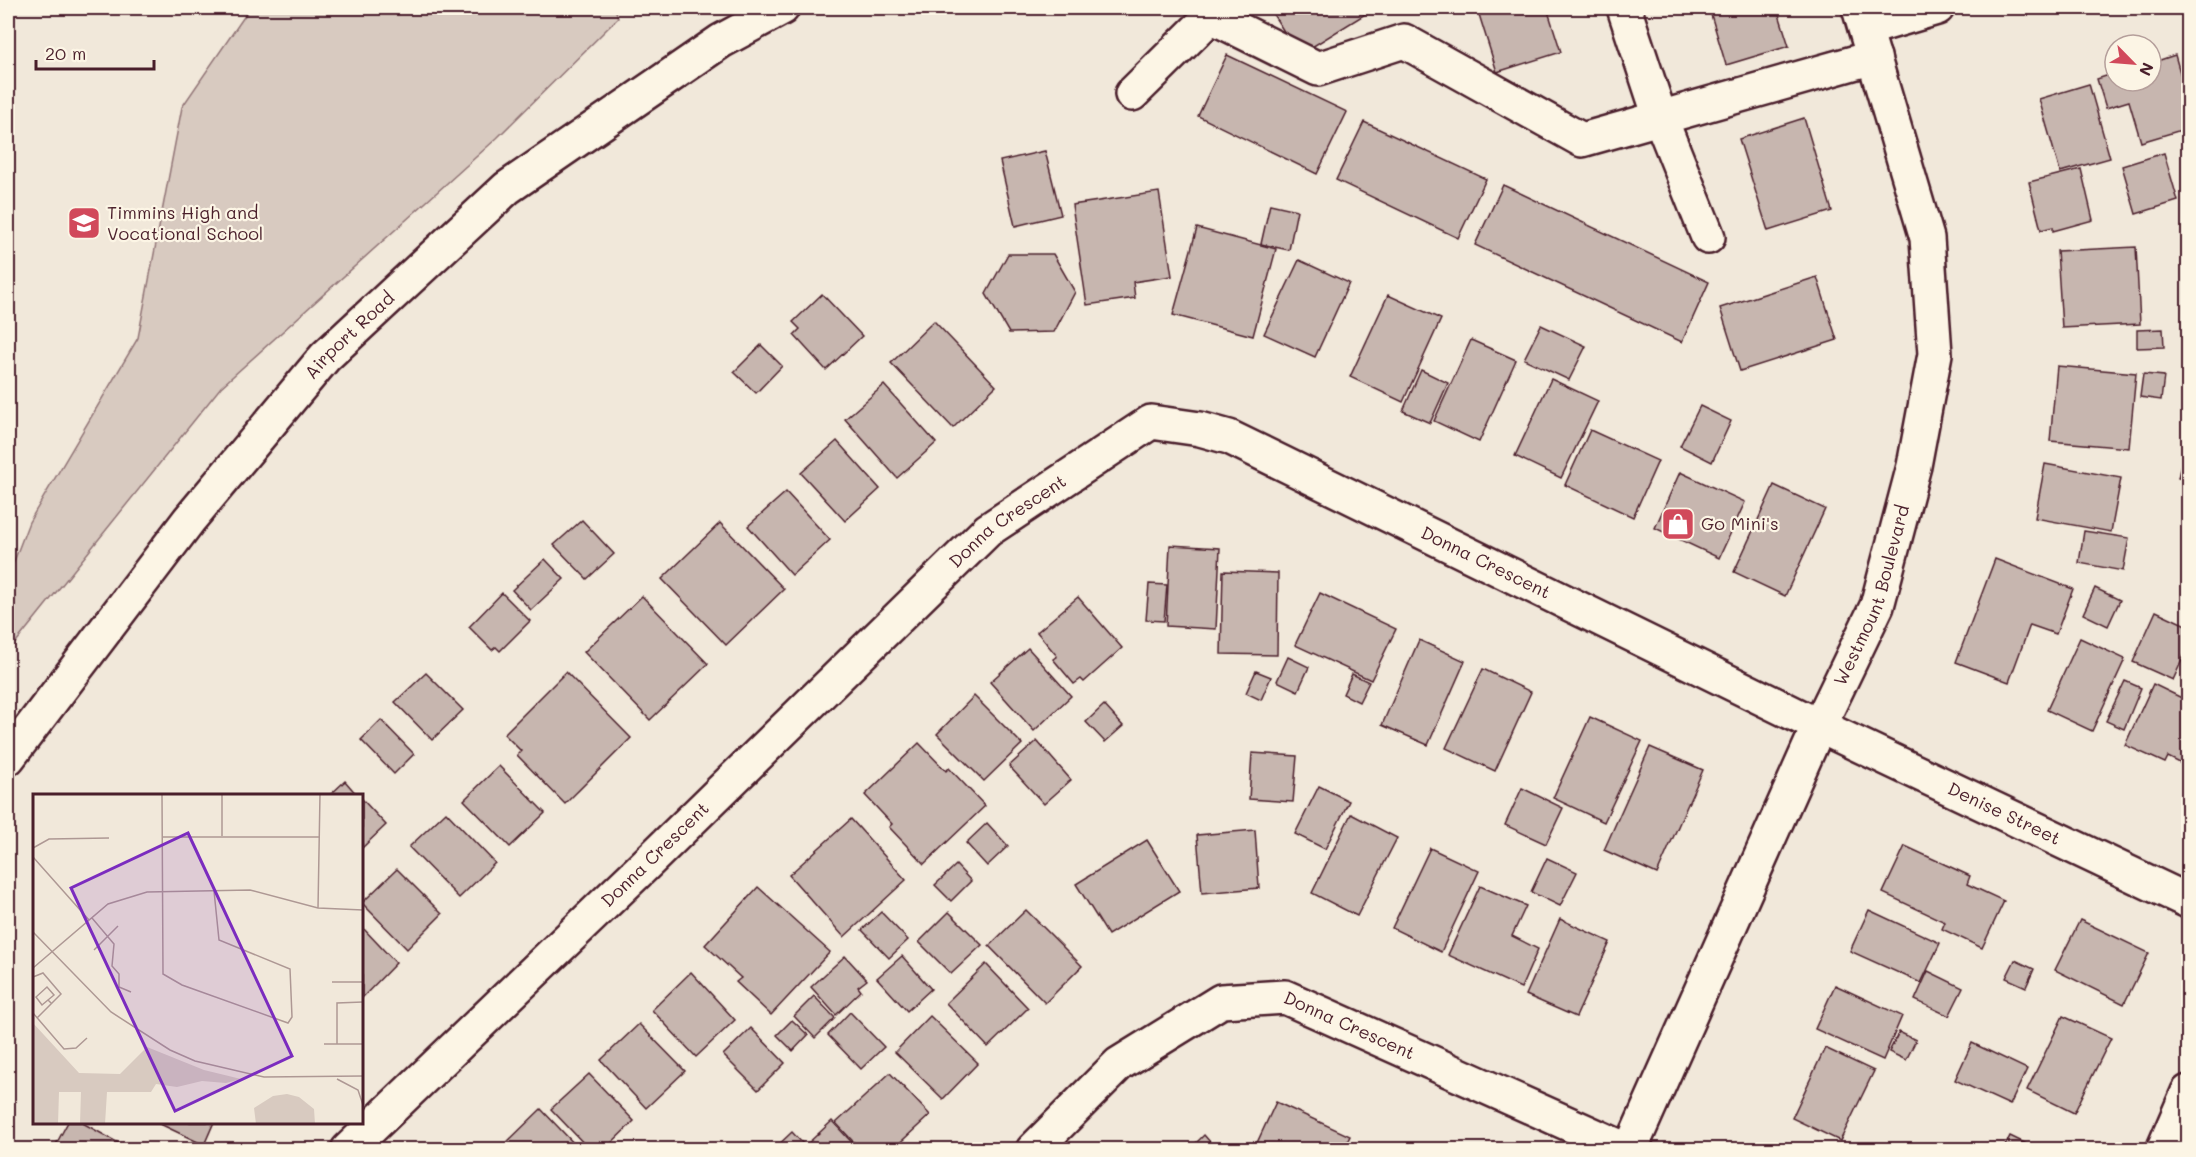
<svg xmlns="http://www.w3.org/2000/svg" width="2196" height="1157" font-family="Mali,sans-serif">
  <rect width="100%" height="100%" fill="#f1e8da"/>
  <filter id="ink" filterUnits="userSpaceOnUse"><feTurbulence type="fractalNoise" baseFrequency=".0167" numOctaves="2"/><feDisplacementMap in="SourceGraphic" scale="12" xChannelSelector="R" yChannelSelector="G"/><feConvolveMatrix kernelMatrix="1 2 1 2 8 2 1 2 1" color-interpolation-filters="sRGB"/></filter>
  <g filter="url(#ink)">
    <path fill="#d8cac0" stroke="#917476" stroke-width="1.5" d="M250,8h365l3,10 -121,120 -276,249 -213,265v-75l21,-55 109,-184 44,-231z"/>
    <g fill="#c7b6af" stroke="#4a1f2b" stroke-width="1.5">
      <path d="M1269,8h106l-76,47z"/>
      <path d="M1477,8h70l14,44 -64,20z"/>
      <path d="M1709,8h68l12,38 -63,19z"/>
      <path d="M1227,55l120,57 -30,62 -119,-58z"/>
      <path d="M2175,55l13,46v27l-47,14 -12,-41 -23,7 -9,-29 18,-6v8h36v-18z"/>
      <path d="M2089,84l21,74 -50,14 -21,-73z"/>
      <path d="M1804,118l28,93 -64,20 -29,-92z"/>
      <path d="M1364,122l122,57 -28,59 -122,-58z"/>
      <path d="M1045,151l16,64 -46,11 -15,-65z"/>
      <path d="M2164,153l14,48 -42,13 -14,-48z"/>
      <path d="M2081,169l12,51 -40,11v-4l-12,3 -12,-48z"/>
      <path d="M1503,185l206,97 -27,60 -207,-97z"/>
      <path d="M1159,192l13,84 -39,6 2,16 -48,7 -15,-100z"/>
      <path d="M1270,204l27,6 -8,40 -28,-6z"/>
      <path d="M1197,228l79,21 -23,87 -80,-21z"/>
      <path d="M2136,247l4,77 -78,4 -5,-77z"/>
      <path d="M1008,254h45l22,38 -21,40 -45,1 -23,-39z"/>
      <path d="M1299,260l50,23 -34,74 -51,-23z"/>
      <path d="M1817,277l20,63 -97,31 -20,-63z"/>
      <path d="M822,294l40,42 -36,34 -32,-35 6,-6 -7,-7z"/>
      <path d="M1388,295l53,24 -38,83 -53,-25z"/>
      <path d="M934,321l62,65 -43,42 -62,-65z"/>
      <path d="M1541,325l45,21 -17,34 -45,-21z"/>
      <path d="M2163,329l1,18 -27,1v-18z"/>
      <path d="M1471,340l45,20 -37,82 -45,-21z"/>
      <path d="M761,345l21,21 -26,27 -22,-21z"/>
      <path d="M2057,366l79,7 -7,75 -79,-7z"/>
      <path d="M1421,370l27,13 -18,40 -27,-12z"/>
      <path d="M2143,374l21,2 -3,24 -21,-3z"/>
      <path d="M1551,379l47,22 -37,77 -46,-22z"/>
      <path d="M884,385l52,58 -39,35 -52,-59z"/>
      <path d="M1700,406l31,15 -19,41 -32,-16z"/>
      <path d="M1590,430l68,31 -25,56 -68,-32z"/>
      <path d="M837,441l43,48 -35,32 -44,-48z"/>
      <path d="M2182,459l6,1v20l-10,-2z"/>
      <path d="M2045,464l76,14 -10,54 -76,-14z"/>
      <path d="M1680,472l65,30 -26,56 -64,-30z"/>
      <path d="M1774,485l51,24 -40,87 -51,-24z"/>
      <path d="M786,492l44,48 -38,35 -44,-49z"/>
      <path d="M582,520l32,34 -27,25 -33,-34z"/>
      <path d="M720,523l64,66 -58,56 -64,-66z"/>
      <path d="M2084,531l45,7 -6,33 -44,-8z"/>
      <path d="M1170,545l50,3 -4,81 -50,-3z"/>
      <path d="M545,559l19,20 -33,31 -19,-20z"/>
      <path d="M1995,559l78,30 -17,45 -26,-9 -21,57 -53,-20z"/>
      <path d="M1223,571l55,2 -1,82 -56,-1z"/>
      <path d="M1149,584l18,1 -3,36 -18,-1z"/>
      <path d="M2095,588l25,12 -12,26 -25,-12z"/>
      <path d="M502,593l28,28 -30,30 -4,-4 -4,3 -23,-23z"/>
      <path d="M1320,593l76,36 -25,51 -76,-35z"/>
      <path d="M642,596l66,68 -58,56 -66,-68z"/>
      <path d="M1078,597l44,51 -38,34 -3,-3 -7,5 -21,-25 4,-3 -20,-24z"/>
      <path d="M2156,611l32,15v21l-15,33 -40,-18z"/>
      <path d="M2080,638l45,21 -33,72 -45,-21z"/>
      <path d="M1419,640l46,21 -37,84 -46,-20z"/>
      <path d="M1028,648l43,48 -37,35 -44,-49z"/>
      <path d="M1288,657l21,10 -11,24 -21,-10z"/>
      <path d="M1483,669l48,23 -36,79 -49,-23z"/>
      <path d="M1256,671l15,6 -10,23 -15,-7z"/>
      <path d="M566,672l65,66 -66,66 -48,-49 4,-4 -17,-17z"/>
      <path d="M426,673l37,37 -31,30 -37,-38z"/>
      <path d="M1352,674l17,8 -10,20 -16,-8z"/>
      <path d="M2125,681l16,7 -17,41 -18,-8z"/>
      <path d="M2153,684l35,17v66l-20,-10 -3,6 -40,-18z"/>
      <path d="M974,696l48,48 -38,37 -47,-47z"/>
      <path d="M1104,705l19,21 -18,16 -19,-20z"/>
      <path d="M1590,717l52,24 -38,81 -51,-24z"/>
      <path d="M381,720l33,34 -20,20 -33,-34z"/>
      <path d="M1037,741l34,39 -27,24 -35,-38z"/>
      <path d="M919,743l27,28 3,-3 36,38 -61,58 -35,-37 3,-3 -27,-29z"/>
      <path d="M1650,747l53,23 -46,104 -53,-24z"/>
      <path d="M1252,753l45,3 -4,46 -44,-3z"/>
      <path d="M499,766l46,47 -35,34 -46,-47z"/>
      <path d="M345,781l13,15h-29z"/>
      <path d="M1319,786l30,15 -24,48 -30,-15z"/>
      <path d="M1522,788l41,20 -17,36 -41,-19z"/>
      <path d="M362,799l24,26 -24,23z"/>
      <path d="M446,812l49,51 -36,35 -50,-51z"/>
      <path d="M1351,814l46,24 -40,78 -45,-23z"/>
      <path d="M851,819l55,61 -62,57 -55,-62z"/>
      <path d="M987,823l21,23 -21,20 -21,-23z"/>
      <path d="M1255,830l4,58 -57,5 -5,-58z"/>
      <path d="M1147,840l32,51 -71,44 -32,-51z"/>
      <path d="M1905,846l65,30 -3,8 37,17 -22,47 -40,-19 3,-7 -62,-29z"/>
      <path d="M1430,848l49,23 -38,81 -49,-24z"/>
      <path d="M1547,858l30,14 -17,34 -29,-14z"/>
      <path d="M956,865l15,16 -20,20 -16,-16z"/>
      <path d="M397,869l45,45 -35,35 -45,-46z"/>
      <path d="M1480,886l46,20 -14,30 26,13 -17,39 -73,-33z"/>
      <path d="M758,887l72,65 -59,63 -35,-33 5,-4 -36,-33z"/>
      <path d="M1026,910l56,56 -37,37 -56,-57z"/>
      <path d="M1869,910l71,33 -19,40 -71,-32z"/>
      <path d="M881,912l27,28 -19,18 -27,-28z"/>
      <path d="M949,912l33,33 -31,29 -32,-32z"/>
      <path d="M1560,919l50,23 -34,75 -50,-22z"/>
      <path d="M2080,920l69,33 -25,51 -69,-34z"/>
      <path d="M362,927l34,36 -34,35z"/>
      <path d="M845,956l22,24 -9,7 3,4 -25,24 -25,-28z"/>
      <path d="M902,956l29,33 -24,22 -30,-33z"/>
      <path d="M2015,960l19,9 -8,18 -20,-9z"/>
      <path d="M986,964l42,44 -40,39 -42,-44z"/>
      <path d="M1928,971l35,17 -14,28 -34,-16z"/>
      <path d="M691,972l44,48 -39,37 -44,-47z"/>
      <path d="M1835,985l67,31 -19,44 -68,-31z"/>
      <path d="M814,996l21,22 -20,20 -21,-22z"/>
      <path d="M850,1012l34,35 -23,22 -33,-34z"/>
      <path d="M930,1016l48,47 -35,36 -48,-47z"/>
      <path d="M2063,1016l48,22 -37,75 -47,-23z"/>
      <path d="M792,1020l16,15 -15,16 -16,-16z"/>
      <path d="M639,1024l46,47 -39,37 -45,-48z"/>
      <path d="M751,1028l34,35 -27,27 -35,-35z"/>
      <path d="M1899,1032l17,8 -10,20 -17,-8z"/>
      <path d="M1972,1043l55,26 -17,36 -55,-25z"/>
      <path d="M1825,1048l49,23 -34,70 -48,-23z"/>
      <path d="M890,1073l40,42 -38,35h-31l-25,-27z"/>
      <path d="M589,1074l45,47 -30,29h-14l-39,-41z"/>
      <path d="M1276,1102l74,34 -7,14h-78l-9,-5z"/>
      <path d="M541,1109l39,41h-74l-3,-4z"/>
      <path d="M832,1121l27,29h-86l19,-18 13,14z"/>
      <path d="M68,1122h13l50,28h-78z"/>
      <path d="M156,1122h58l-10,23z"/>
      <path d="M1204,1135l13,15h-28z"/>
      <path d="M2010,1136l29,14h-36z"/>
    </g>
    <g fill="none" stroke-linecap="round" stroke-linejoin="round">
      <defs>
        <g id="minor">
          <path d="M1624,8l36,109 48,120"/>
          <path d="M1866,29l71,-21"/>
          <path d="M1132,94l79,-78 107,53 86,-28 178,99 292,-83"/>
          <path id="s1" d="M348,1150l296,-284 344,-336 163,-108 49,7 29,8 590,289 369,175"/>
          <path id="s2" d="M1033,1150l86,-86 102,-63 64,-4 342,153"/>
          <path id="s3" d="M1630,1150l189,-424 58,-120 37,-140 21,-112 -8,-116 -68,-230"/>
          <path d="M2163,1150l25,-58"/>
        </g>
        <g id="major">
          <path id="s4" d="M8,758l181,-238 136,-163 182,-169 214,-147 61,-33"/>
        </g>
      </defs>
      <use href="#minor" stroke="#4a1f2b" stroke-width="38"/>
      <use href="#major" stroke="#4a1f2b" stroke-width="38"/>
      <use href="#minor" stroke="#fcf5e5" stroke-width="33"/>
      <use href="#major" stroke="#fcf5e5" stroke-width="33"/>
    </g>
  </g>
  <defs>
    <symbol id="school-square" viewBox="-11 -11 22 22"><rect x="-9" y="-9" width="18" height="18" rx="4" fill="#d1495b" stroke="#fcf5e5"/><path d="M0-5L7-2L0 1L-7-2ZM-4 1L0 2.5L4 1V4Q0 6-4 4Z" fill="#fff"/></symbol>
    <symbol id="shop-square" viewBox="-11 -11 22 22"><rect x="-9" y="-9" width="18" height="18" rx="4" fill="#d1495b" stroke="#fcf5e5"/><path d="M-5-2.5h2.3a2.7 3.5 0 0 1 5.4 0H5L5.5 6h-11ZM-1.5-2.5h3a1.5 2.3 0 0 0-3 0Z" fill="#fff"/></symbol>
  </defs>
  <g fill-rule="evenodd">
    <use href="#school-square" x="65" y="204" width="38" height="38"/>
    <use href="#shop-square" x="1659" y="505" width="38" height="38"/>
  </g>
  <g text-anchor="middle" stroke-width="4.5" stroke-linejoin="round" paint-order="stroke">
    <g font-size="18" fill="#4a1f2b" stroke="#fcf5e5" text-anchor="start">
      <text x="107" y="219">Timmins High and<tspan x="107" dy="21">Vocational School</tspan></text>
      <text x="1701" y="530">Go Mini's</text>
    </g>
    <g font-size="18" fill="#4a1f2b" stroke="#fcf5e5">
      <text dy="6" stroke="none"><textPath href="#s4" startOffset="544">Airport Road</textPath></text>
      <text dy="6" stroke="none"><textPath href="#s1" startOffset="912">Donna Crescent</textPath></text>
      <text dy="6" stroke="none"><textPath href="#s1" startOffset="1452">Donna Crescent</textPath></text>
      <text dy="6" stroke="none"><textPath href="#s3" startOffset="606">Westmount Boulevard</textPath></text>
      <text dy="6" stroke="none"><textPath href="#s1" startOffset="2028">Denise Street</textPath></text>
      <text dy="6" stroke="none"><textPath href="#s1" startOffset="426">Donna Crescent</textPath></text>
      <text dy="6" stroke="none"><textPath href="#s2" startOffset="376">Donna Crescent</textPath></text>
    </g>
  </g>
  <g transform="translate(33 794)">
    <rect width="330" height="330" fill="#f1e8da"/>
    <path d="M0,229l46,50 41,1 27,-27 57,23 37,9 -15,4 -24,-2 -25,6 -21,-3 -5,8h-44l-2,32h-25l1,-32h-22l-1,32h-25zM254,300l12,3 15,12 1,15h-59l-2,-16 19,-12z" fill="#d8cac0"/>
    <path fill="none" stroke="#ae9894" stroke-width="1.5" d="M129,0l1,180 19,11 106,38 4,-6 -2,-48 -71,-29 -5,-49M189,0v42M130,43h157M0,54l16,-9 60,-1M0,63l56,63M285,114l2,-114M59,124l22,26 -2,22 7,8v13l12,5M0,138l78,80 59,38 25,11 69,16 99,-1M61,156l24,-24M0,174l75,-64 39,-12 103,-2 68,18 45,2M0,183l10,-4 18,21 -24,24M299,188h31M15,206l6,-5 -7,-8 -11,10 6,8 6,-5 4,4M0,219l31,36 12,-1 11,-10M291,250h39M304,250v-41l26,-1M304,285l21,11 5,15"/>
    <path fill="#7b2cbf" fill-opacity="0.15" stroke="#7b2cbf" stroke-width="3" d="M155,39l104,223 -117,55 -104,-223z"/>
    <rect width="330" height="330" fill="none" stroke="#4a1f2b" stroke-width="3"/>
  </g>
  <rect width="2196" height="1157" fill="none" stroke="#fcf5e5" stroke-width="30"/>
  <rect x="15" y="15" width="2166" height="1127" fill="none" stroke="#4a1f2b" stroke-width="2" filter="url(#ink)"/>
  <g transform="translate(2133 63) rotate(115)"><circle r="28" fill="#fcf5e5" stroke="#b59f9b" stroke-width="1.5"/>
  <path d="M0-4.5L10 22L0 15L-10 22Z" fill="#d1495b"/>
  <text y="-9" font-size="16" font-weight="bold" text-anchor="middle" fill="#4a1f2b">N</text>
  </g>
  <path d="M36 60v9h118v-9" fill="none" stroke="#4a1f2b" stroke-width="3"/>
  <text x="45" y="60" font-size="18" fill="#4a1f2b" stroke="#fcf5e5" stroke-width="4.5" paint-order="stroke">20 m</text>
</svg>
